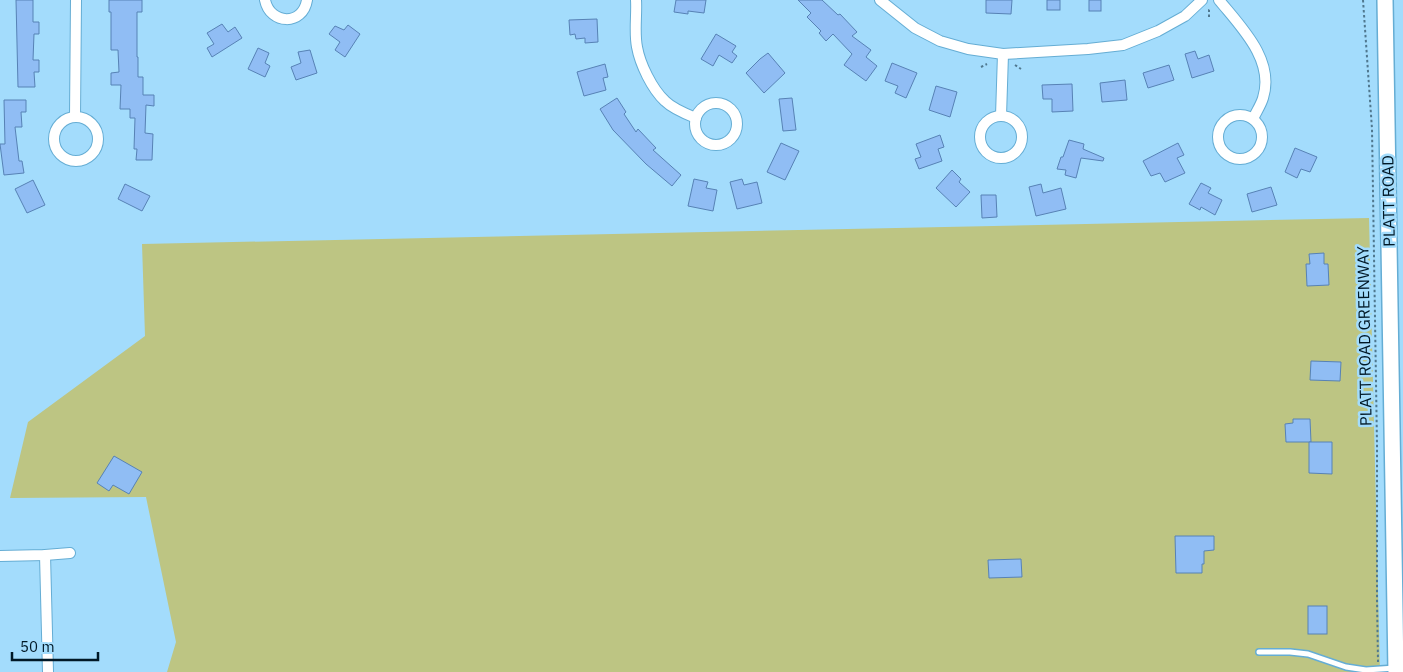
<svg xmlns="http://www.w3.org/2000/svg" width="1403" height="672" font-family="'IBM Plex Sans',sans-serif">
  <rect width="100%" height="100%" fill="#a3dcfc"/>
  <path fill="#bdc583" d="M1369,218l11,454h-1213l9,-30 -30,-145 -136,1 18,-76 117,-86 -3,-92z"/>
  <g fill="#90bdf4" stroke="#5782b5">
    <path d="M16,0h17v22h6v12h-5l-1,26h6v12h-5l1,15h-17z"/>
    <path d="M109,0h33v12h-5v45h1v20h5v18h11v11l-8,-1 -1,28 8,1 -1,26h-16l1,-11h-3l1,-31h-5v-9h-10l1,-24h-10v-12l8,-1 -1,-22h-7v-38h-2z"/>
    <path d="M676,0h30l-2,13 -16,-2v3l-14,-2z"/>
    <path d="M798,0h24l16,15 2,-1 17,18 -5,4 19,14 -5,7 11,9 -11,15 -22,-16 8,-11 -19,-20 -7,7 -7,-8 2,-2 -14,-14 4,-4z"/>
    <path d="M986,0h26l-1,14 -25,-1z"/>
    <rect x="1047" y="0" width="13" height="10"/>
    <rect x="1089" y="0" width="12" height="11"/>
    <path d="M597,19l1,23 -13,1v-5l-9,1 -1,-5 -5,1 -1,-15z"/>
    <path d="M222,24l6,8 7,-5 7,11 -30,19 -5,-9 7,-4 -7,-11z"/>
    <path d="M348,25l12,9 -15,23 -10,-7 5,-8 -11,-8 6,-8 9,4z"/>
    <path d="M716,34l20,12 -4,6 5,4 -5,7 -13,-8 -6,11 -12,-7z"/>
    <path d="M258,48l11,5 -4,10 5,3 -5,11 -17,-8z"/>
    <path d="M310,50l7,23 -21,7 -5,-13 10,-4 -3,-11z"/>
    <path d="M1195,51l3,8 11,-4 5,16 -22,7 -7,-24z"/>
    <path d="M768,53l17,20 -21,20 -18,-20 14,-14z"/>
    <path d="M892,63l25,10 -11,25 -11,-5 3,-7 -13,-5z"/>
    <path d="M605,64l3,13 -5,1 3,12 -22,6 -7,-24z"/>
    <path d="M1169,65l5,15 -26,8 -5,-15z"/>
    <path d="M1125,80l2,20 -25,2 -2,-19z"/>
    <path d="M1072,84l1,27 -21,1v-13h-9l-1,-14z"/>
    <path d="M936,86l21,6 -7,25 -21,-7z"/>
    <path d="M617,98l9,14 -2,2 12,18 2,-3 18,19 -3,2 28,25 -9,11 -26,-22 -33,-34 -13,-21z"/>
    <path d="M792,98l4,32 -13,1 -4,-32z"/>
    <path d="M4,100h22v12h-5l1,15h-7l4,34h3l2,12 -20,2 -4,-31h5z"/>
    <path d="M940,135l4,12 -6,2 4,12 -23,8 -4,-10 6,-2 -5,-13z"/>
    <path d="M1069,140l15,4 -1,5 21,9 -1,3 -22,-3 -5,20 -11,-3 1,-5 -9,-1 4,-12h2z"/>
    <path d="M781,143l18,8 -14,29 -18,-8z"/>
    <path d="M1178,143l6,12 -7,3 8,15 -20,9 -5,-9 -9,3 -8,-15z"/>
    <path d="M1295,148l22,9 -7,15 -9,-3 -4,9 -12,-6z"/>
    <path d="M952,170l9,9 -2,3 11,10 -14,15 -20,-19z"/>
    <path d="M694,179l14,3 -2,6 11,2 -4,21 -25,-5z"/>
    <path d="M742,179l2,6 13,-3 5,21 -25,6 -7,-27z"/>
    <path d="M33,180l12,25 -18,8 -12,-24z"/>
    <path d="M1201,183l10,5 -3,5 14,7 -7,15 -14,-8 -1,3 -11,-6z"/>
    <path d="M125,184l25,12 -8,15 -24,-12z"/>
    <path d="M1041,184l2,9 18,-5 5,21 -30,7 -7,-29z"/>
    <path d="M1271,187l6,18 -25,7 -5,-18z"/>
    <path d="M981,195h15l1,22 -15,1z"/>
    <path d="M1324,253v11h4l1,21 -22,1 -1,-22h4l-1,-10z"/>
    <path d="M1311,361l30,1 -1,19 -30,-1z"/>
    <path d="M1293,419h17l1,23h-25l-1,-18 8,-1z"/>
    <path d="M1309,442h23v32l-23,-1z"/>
    <path d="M114,456l28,16 -13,22 -16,-9 -4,6 -12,-8z"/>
    <path d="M1175,536h39v14l-10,1v13h-2v9h-26z"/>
    <path d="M1021,559l1,18 -33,1 -1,-18z"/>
    <rect x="1308" y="606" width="19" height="28"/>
  </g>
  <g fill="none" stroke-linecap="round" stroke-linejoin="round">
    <defs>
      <path id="service" d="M1259,652h31l18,2 38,13 20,3 29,-2"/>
      <g id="minor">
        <path d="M265,0c5,25 38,26 42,0"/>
        <path d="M636,0c1,15 -2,32 1,47 3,17 15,42 28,54 8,8 21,13 31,17"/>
        <path d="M880,0l35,28 25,13 28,8 35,5 85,-5 35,-4 35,-14 27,-15 17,-16"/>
        <path d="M1219,0c22,27 56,60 44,98 -2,7 -7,14 -10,21"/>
        <circle cx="716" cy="124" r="21"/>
        <circle cx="1240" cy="137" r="22"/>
        <path d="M1001,116l2,-62"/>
        <circle cx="1001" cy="137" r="21"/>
        <path d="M75,117l1,-117"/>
        <circle cx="76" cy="139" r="22"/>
        <path d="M45,555l3,117"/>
        <path d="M0,556l45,-1 25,-2"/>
      </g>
      <path id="secondary" d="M1385,0l11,672"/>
    </defs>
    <use href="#service" stroke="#65add4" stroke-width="8"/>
    <use href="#minor" stroke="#65add4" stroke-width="12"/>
    <use href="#secondary" stroke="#65add4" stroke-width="18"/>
    <g stroke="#50788f" stroke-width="2" stroke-dasharray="2.5 2.5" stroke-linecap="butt">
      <path d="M1363,0l9,129 5,316v154l1,63"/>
      <path d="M1209,17v-7l2,-2"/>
      <path d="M1015,65l6,4"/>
      <path d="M981,67l6,-3"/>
    </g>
    <use href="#service" stroke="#fff" stroke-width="5"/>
    <use href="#minor" stroke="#fff" stroke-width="10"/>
    <use href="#secondary" stroke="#fff" stroke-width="15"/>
  </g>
  <g text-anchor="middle" stroke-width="5" stroke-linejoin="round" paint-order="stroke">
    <g font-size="16" fill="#001826" stroke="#a3dcfc">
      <text transform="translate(1388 201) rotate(-91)" y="6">PLATT ROAD</text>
      <text transform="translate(1364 336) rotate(-91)" y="6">PLATT ROAD GREENWAY</text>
    </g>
  </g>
  <path d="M12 652v8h86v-8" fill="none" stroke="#001826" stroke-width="2.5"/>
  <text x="20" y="652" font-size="15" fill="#001826" stroke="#a3dcfc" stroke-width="4" paint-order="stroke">50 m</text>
</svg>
